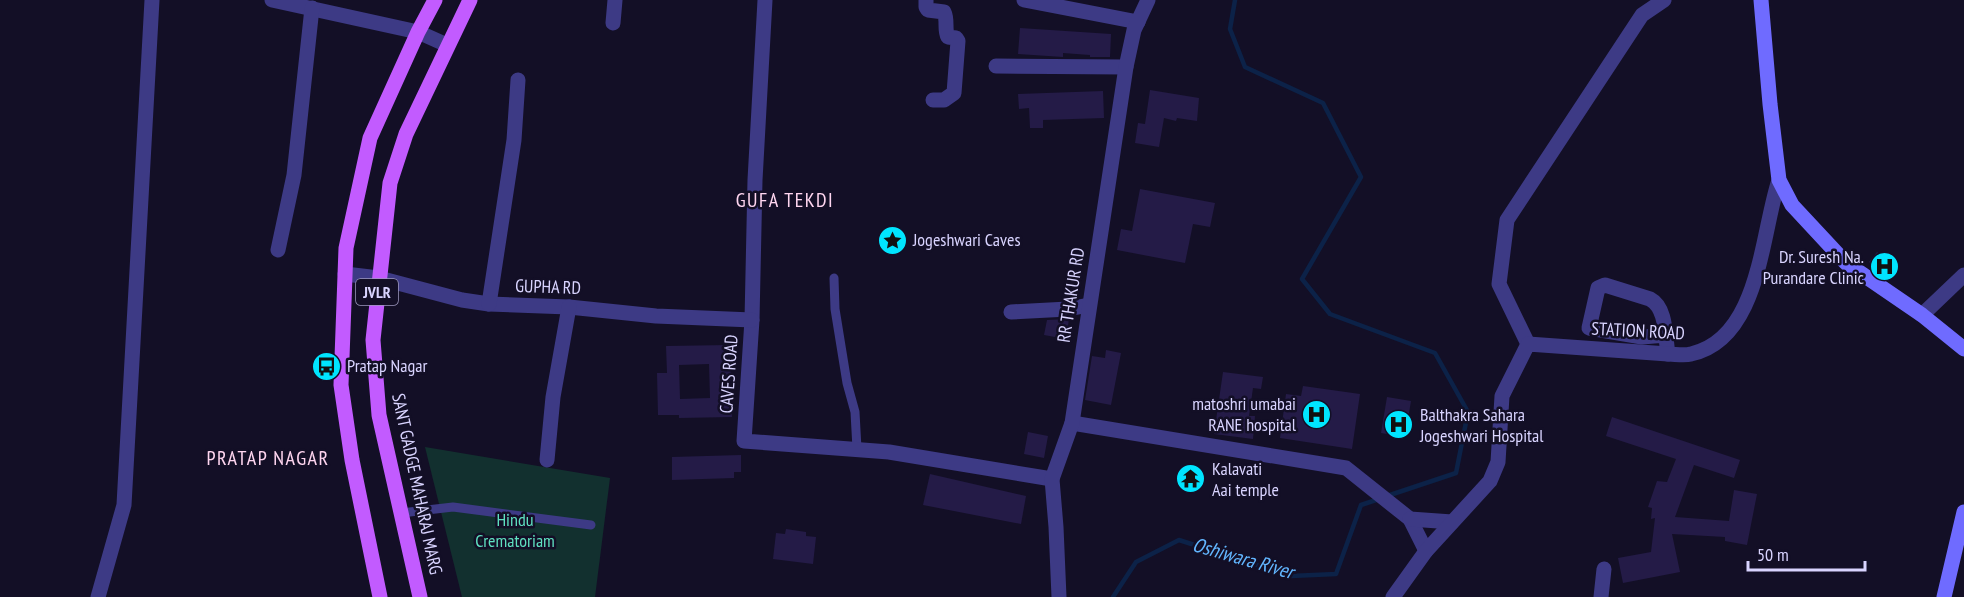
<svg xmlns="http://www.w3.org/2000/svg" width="1964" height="597" font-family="'PT Sans Narrow',sans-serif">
  <rect width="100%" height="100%" fill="#130f26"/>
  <path fill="#12302f" d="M425,447l185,31 -15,119h-133z"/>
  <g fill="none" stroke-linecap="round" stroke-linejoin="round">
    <g stroke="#0c2248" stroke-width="4.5">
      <path d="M1235,0l-5,29 15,38 78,36 38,74 -59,102 28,35 105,39 33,59 -12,61 -69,23"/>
      <path d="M1113,597l23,-35 43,-22 112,36 45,-2 25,-69 18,-6"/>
    </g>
  </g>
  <g fill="#241b47" fill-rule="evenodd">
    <path d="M1020,28l91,6 -1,23h-20v-2l-27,-2v4l-45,-3z"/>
    <path d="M1150,90l49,8 -2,23 -20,-3 -1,3 -12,-3 -5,29 -24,-4 3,-20 7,1z"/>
    <path d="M1103,91l1,27 -61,2v8h-13l-1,-20 -10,1 -1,-15z"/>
    <path d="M1140,189l75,14 -5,24 -17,-3 -8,39 -68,-13 4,-21 11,2z"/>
    <path d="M1877,252l19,14 -8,10 -19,-14z"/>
    <path d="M1069,319l-3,20 -22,-4 3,-15z"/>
    <path d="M730,345l2,72 -53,1v-3h-21l-1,-42h10l-1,-27zM709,364l1,34 -30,1 -1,-34z"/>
    <path d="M1106,350l15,3 -10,52 -26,-5 7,-44 13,2z"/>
    <path d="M1223,372l40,5 -2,12 -8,-1 -4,28h6l-2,23 -39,-5z"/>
    <path d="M1303,386l57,8 -8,55 -72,-11 6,-44 15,2z"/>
    <path d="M1387,397l24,4 -6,36 -24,-4z"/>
    <path d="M1612,417l128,43 -6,18 -40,-13 -19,52 54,4 5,-31 23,4 -10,51 -22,-4v-4l-53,-3 8,38 -57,11 -5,-25 33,-6 4,-34 -4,1 1,-11 -4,-1 9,-26 10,1 9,-23 -70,-23z"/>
    <path d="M1028,432l20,4 -4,22 -20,-4z"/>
    <path d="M741,455v17h-7v6l-62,2v-23z"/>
    <path d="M930,474l96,22 -5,28 -98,-19z"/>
    <path d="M786,529l20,3v4l10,1 -3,27 -40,-5 3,-26 9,1z"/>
  </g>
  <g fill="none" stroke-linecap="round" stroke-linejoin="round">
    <g stroke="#3d3a85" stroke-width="9">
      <path d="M834,278l1,31 12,74 8,29 2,37"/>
      <path d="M401,513l52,-6 138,18"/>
    </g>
    <g stroke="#3d3a85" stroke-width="15">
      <path d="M272,0l146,32 29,13"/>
      <path d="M765,0l-10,180 -3,140 -8,121 145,11 163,27"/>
      <path d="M926,0v7l2,3 16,2c4,8 0,18 4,25l8,1 2,3 -4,52 -10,7h-11"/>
      <path d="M1024,0l114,22"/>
      <path d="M613,23l2,-23"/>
      <path d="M996,66l130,1"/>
      <path d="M278,250l16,-75 18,-167"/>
      <path d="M345,274l34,4 83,22 27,4 80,3 87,9 96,4"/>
      <path d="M489,304l25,-164 4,-60"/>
      <path d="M1011,312l57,-3 21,-4"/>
      <path d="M1922,315l42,-40"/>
      <path d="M1666,335l-24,2 -53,-9 9,-40 7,-3 45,14c17,9 15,38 18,55"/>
      <path d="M1528,344l-29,-60 8,-64 135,-205 22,-15"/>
      <path d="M1072,423l274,45 64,51 16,32"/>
      <path d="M547,460l6,-63 16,-90"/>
      <path d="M1410,519l42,3"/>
      <path d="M98,597l26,-92 28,-505"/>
      <path d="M1059,597l-3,-70 -4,-48 20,-56 54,-356 8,-37 14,-30"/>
      <path d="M1601,597l3,-28"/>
    </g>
    <path stroke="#3d3a85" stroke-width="15" d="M1393,597l33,-46 64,-70 8,-19 4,-66 26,-52 140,10c7,0 16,2 23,0 69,-15 70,-120 88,-174"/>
    <g stroke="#6f6bff" stroke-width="15">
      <path d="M1761,0l9,104 9,76 13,25 54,58 76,52 42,34"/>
      <path d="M1944,597l20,-85"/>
    </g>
    <g stroke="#c25bff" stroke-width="15">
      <path d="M380,597l-28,-137 -11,-75 5,-137 24,-110 48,-106 17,-32"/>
      <path d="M420,597l-41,-182 -6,-75 17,-157 16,-49 64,-134"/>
    </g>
  </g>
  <defs>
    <symbol id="sight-disc" viewBox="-11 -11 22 22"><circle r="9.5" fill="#00e5ff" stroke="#130f26"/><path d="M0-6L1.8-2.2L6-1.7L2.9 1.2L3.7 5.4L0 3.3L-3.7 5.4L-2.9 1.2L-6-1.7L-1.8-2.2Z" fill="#111"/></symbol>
    <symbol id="hospital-disc" viewBox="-11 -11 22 22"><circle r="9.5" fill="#00e5ff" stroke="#130f26"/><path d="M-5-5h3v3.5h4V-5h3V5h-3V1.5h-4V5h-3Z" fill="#111"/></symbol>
    <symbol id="bus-disc" viewBox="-11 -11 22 22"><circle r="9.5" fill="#00e5ff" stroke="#130f26"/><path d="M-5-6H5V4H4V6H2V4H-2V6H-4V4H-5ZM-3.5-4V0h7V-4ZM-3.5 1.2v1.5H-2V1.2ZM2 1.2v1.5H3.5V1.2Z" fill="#111"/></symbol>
    <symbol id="temple-disc" viewBox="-11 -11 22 22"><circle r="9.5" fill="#00e5ff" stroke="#130f26"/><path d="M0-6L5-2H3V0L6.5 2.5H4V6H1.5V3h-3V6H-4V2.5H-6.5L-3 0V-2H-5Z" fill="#111"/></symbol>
  </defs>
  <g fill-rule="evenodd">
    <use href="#sight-disc" x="876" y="224" width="33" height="33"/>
    <use href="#hospital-disc" x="1868" y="250" width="33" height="33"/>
    <use href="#bus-disc" x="310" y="350" width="33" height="33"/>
    <use href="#hospital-disc" x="1300" y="398" width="33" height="33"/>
    <use href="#hospital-disc" x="1382" y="408" width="33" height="33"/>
    <use href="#temple-disc" x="1174" y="462" width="33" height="33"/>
  </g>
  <g text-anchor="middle" stroke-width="5" stroke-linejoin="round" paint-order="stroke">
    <rect fill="#130f26" stroke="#9e99be" stroke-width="1.5" x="356" y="279" width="42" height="26" rx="4.5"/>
    <g font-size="16" font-weight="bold" fill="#d9d4ff">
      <text x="377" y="298">JVLR</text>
    </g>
    <g font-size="18" fill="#d9d4ff" stroke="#130f26" text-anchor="start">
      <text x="913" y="246">Jogeshwari Caves</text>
      <text x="1864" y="263" text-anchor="end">Dr. Suresh Na.<tspan x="1864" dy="21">Purandare Clinic</tspan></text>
      <text x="347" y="372">Pratap Nagar</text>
      <text x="1296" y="410" text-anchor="end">matoshri umabai<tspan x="1296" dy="21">RANE hospital</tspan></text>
      <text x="1420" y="421">Balthakra Sahara<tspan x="1420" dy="21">Jogeshwari Hospital</tspan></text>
      <text x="1212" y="475">Kalavati<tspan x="1212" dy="21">Aai temple</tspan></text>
    </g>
    <g font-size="18" fill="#d9d4ff" stroke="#130f26">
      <text transform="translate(548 287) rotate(2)" y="6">GUPHA RD</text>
      <text transform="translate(1071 295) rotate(-81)" y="6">RR THAKUR RD</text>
      <text transform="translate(1638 331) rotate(3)" y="6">STATION ROAD</text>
      <text transform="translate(729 374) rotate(-86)" y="6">CAVES ROAD</text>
      <text transform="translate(417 484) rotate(78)" y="6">SANT GADGE MAHARAJ MARG</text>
    </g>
    <g font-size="18" fill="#5fe0c0" stroke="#130f26">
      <text x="515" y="526">Hindu<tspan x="515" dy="21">Crematoriam</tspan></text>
    </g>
    <g font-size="20" letter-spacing="1.5" fill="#ffd6f0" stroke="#130f26">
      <text x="785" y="207">GUFA TEKDI</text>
      <text x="268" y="465">PRATAP NAGAR</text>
    </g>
    <g font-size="20" font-style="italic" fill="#62b6ff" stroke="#130f26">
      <text transform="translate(1243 558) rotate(16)" y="7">Oshiwara River</text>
    </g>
  </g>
  <path d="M1748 561v9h117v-9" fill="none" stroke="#d9d4ff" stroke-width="3"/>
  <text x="1757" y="561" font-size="18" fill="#d9d4ff" stroke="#130f26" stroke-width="4.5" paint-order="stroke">50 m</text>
</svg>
